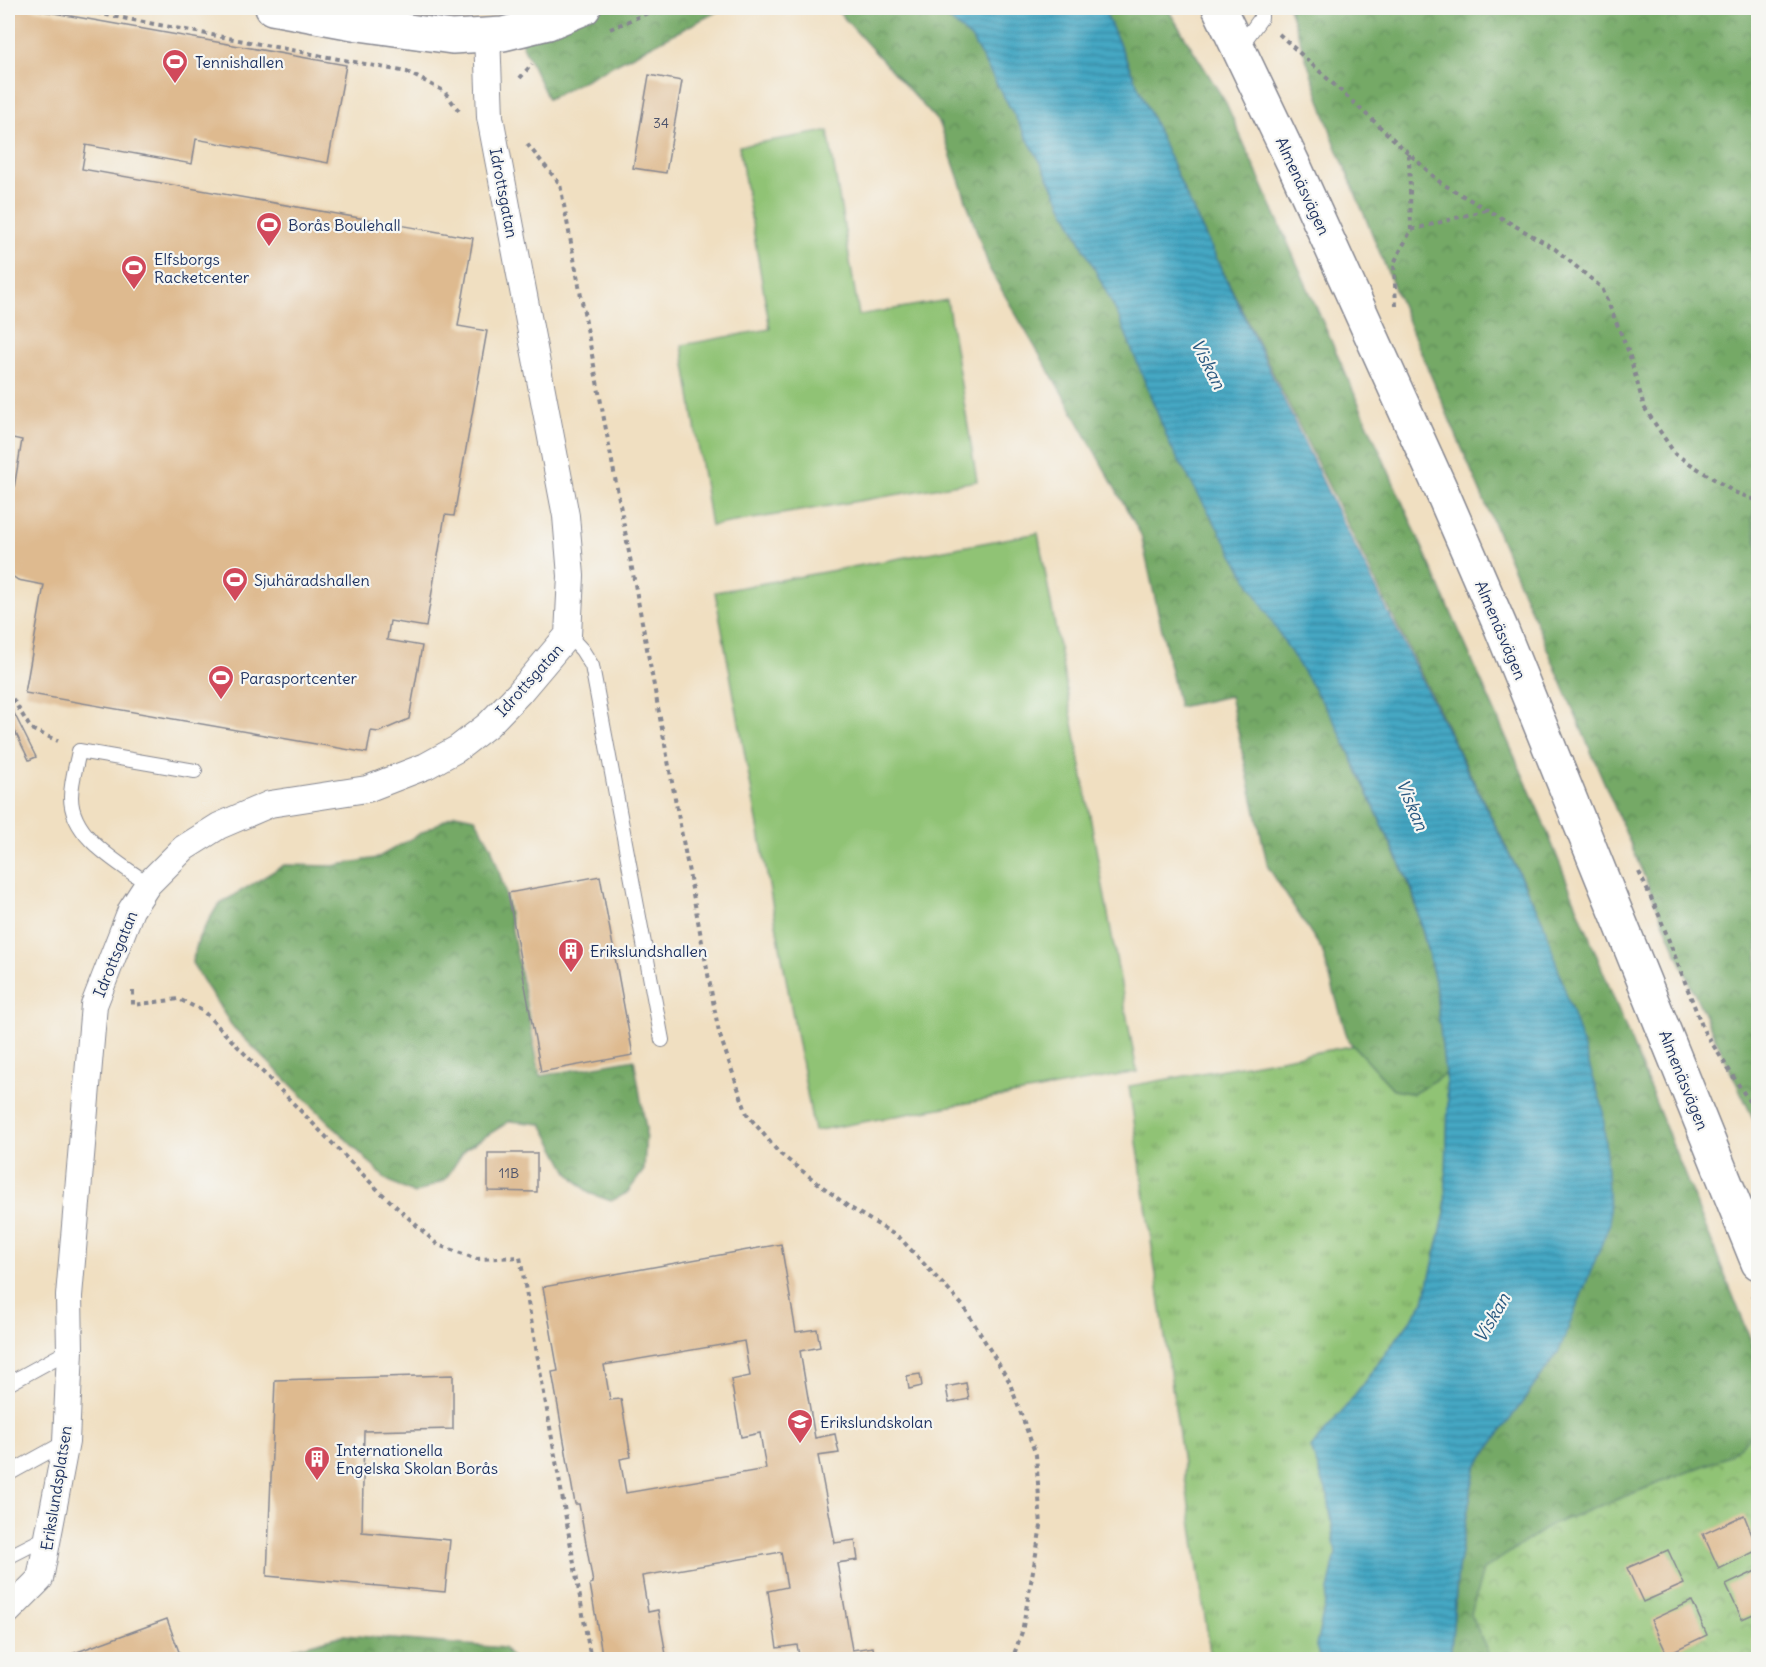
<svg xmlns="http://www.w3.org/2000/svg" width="1766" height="1667" font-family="Delius,sans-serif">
  <defs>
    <pattern id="grass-tufts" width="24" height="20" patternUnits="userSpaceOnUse" patternTransform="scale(1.5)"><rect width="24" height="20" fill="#90c374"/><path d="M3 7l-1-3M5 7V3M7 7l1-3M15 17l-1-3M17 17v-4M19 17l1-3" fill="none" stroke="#759f62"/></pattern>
    <pattern id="forest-crowns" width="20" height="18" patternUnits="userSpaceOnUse" patternTransform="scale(1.5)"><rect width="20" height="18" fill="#74a966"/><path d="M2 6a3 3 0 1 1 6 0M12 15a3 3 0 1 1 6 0" fill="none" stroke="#5e8a57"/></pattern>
    <pattern id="park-crowns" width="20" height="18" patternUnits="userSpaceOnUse" patternTransform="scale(1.5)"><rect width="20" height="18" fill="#90c374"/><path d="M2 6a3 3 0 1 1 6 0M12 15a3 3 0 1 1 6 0" fill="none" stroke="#759f62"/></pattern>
    <pattern id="water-rules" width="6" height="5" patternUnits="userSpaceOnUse" patternTransform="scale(1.5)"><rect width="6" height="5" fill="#44a7c3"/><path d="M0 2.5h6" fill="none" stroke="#3888a2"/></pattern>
  </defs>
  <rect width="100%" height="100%" fill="#f6f6f2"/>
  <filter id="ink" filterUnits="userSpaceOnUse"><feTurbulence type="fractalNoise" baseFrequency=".0167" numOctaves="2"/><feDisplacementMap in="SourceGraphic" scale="12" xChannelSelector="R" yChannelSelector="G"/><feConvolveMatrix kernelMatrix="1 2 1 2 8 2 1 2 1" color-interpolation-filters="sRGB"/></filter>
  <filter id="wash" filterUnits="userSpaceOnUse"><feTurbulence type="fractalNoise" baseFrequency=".008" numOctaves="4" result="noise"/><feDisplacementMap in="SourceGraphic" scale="24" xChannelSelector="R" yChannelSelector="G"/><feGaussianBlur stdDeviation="1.35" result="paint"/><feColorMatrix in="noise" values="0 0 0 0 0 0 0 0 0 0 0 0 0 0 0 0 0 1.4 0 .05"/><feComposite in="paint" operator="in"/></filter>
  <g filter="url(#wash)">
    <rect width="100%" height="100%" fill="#f0dfc1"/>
    <g fill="url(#grass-tufts)" stroke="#567969" stroke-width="1.5">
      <path d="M1758,498v49l-6,-28z"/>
      <path d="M1440,1030l8,72 -3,111 -21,89 -76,102 -37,44 17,48 8,58 -20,92 4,13h-109l-82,-573z"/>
    </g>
    <g fill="url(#forest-crowns)" stroke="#486c62" stroke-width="1.5">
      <path d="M505,8h219l-176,91z"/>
      <path d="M835,8h101l35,30 69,123 80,158 51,128 165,277 76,167 23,90 10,93 -32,20 -19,-4 -46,-50 -26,-90 -54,-83 -38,-171 -51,11 -38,-172 -76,-137 -75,-128 -50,-146z"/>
      <path d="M1099,8h68l59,95 314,711 218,544v71l-1,2 -28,25 -178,69 -80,89 20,45h-41l8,-90 17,-101 84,-117 -16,-429 -352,-716 -85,-192z"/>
      <path d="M1289,8h469v490l-6,21 6,28v582l-68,-145 -276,-648 -80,-195z"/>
      <path d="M455,814l20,4 16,28 13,42 36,188 94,-17 12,70 -2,41 -17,23 -16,8 -22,-8 -21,-21 -26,-48 -32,-3 -45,28 -20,31 -31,14 -27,-14 -155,-154 -40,-63 7,-26 19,-32 66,-40 49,1 44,-8z"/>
      <path d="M344,1635l160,13 9,11h-232l14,-11z"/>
    </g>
    <path fill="url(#park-crowns)" stroke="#567969" stroke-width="1.5" d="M1758,1429v230h-267l-20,-45 12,-44 68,-45 178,-69z"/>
    <g fill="#90c374" stroke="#567969" stroke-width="1.5">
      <path d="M828,131l31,184 88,-15 30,181 -266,45 -29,-181 88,-16 -31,-183z"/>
      <path d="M1038,533l99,539 -323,59 -99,-539z"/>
    </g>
    <path fill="url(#water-rules)" stroke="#306b90" stroke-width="1.5" d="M936,8h163l7,6 85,192 138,288 214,428 60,186 7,115 -51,128 -84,117 -17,101 -8,90h-130l-4,-13 20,-92 -8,-58 -17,-48 37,-44 76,-102 21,-89 3,-111 -13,-121 -22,-90 -77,-167 -64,-102 -101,-175 -51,-128 -80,-158 -69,-123z"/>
    <g id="blocks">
      <g fill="#deba8f" fill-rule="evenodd">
        <path d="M8,8h18l320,57 -18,98 -132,-24 -4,25 -106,-19 -4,24 391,69 -15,88 29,5 -33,185 -9,-1 -19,112 -36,-6 -3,19 35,6 -13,73 -30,13 -8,-1 -4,22 -342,-60 19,-108 -26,-5 -10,-7v-49l14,-84 -14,-3z"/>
        <path d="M649,75l33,6 -16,92 -33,-5z"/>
        <path d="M8,701l28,56 -7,3 -21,-43z"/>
        <path d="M600,876l33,179 -92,17 -33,-179z"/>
        <path d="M488,1153h49v39l-49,-1z"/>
        <path d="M781,1244l15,88 21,-3 3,18 -20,4 15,87 20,-4 4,19 -21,3 17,87 20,-3 3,20 -21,3 15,87 21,-3 2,13h-75l-3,-15 -20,3 -9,-57 19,-4 -6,-35 -139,24 6,36 10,-2 9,50h-64l-13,-76 3,-1 -14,-79h-4l-23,-132 6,-1 -15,-84zM744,1341l6,35 -19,4 10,57 19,-4 6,36 -140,24 -6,-34 11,-2 -10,-58 -11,1 -6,-35z"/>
        <path d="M920,1374l2,12 -13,3 -2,-13z"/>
        <path d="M453,1375v54l-89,2 -2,101 88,8 -5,52 -178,-16 8,-196z"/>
        <path d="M966,1383l3,16 -20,4 -3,-16z"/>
        <path d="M1744,1515l14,35 -39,19 -16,-35z"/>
        <path d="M1668,1550l16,34 -41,18 -16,-34z"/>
        <path d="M1758,1570v42l-16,7 -16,-34z"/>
        <path d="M1692,1601l15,34 -40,19 -16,-34z"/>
        <path d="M167,1619l15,41h-124v-1z"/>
        <path d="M1758,1637v18l-6,-15z"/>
        <path d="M957,1654l1,6h-26v-2z"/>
      </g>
    </g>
  </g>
  <g filter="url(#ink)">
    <use href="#blocks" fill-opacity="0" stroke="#868790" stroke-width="1.5"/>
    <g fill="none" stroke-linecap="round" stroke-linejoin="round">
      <defs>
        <g id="service">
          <path d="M1239,48l22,-30v-10"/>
          <path d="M568,635l14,15 10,16 70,374"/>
          <path d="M148,884c-28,-21 -77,-46 -77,-87 0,-15 5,-31 8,-46l116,20"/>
          <path d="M8,1384l62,-34"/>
          <path d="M8,1474l58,-32"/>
          <path d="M8,1557l41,-21"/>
        </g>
        <path id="minor" d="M8,1611l32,-32 26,-137 4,-92 -1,-54 25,-291 37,-95 17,-26 36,-36 35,-22 51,-22 97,-15 59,-23 31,-17 31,-24 31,-32 49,-58 3,-59 -5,-60 -76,-399 -3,-83"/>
        <g id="tertiary">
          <path d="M272,8l87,16 93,13 51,-3 45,-11 36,-15"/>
          <path d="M1219,8l75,157 149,329 58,134 257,635"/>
        </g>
      </defs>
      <use href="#service" stroke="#868790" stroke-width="16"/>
      <use href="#minor" stroke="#868790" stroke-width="28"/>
      <use href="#tertiary" stroke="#868790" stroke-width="36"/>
      <g stroke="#868790" stroke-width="4" stroke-dasharray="4.5 4.5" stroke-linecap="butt">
        <path d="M70,8l337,64 37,19 15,20"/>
        <path d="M610,29l49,-21"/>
        <path d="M1279,34l162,149 114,66 47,39 27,65 15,54 31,47 59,38 24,9"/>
        <path d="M520,78l12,-14"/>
        <path d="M527,144l33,40 159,849 28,81 32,39 70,54 51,31 64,69 45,74 27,74 5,71 -19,106 -10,28"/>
        <path d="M1409,154l2,76"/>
        <path d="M1396,306l-2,-43 17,-33 75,-20"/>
        <path d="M8,691l23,38 27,12"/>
        <path d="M1639,872l20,43 45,116 54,84"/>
        <path d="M133,991v14l46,-6 24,12 175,179 60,55 39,14 43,-2 71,403"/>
        <path d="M1752,1295l6,15"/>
      </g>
      <use href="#service" stroke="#fff" stroke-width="14"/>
      <use href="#minor" stroke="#fff" stroke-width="26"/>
      <use href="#tertiary" stroke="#fff" stroke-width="33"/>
    </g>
  </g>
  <defs>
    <symbol id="stadium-pin" viewBox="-11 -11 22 30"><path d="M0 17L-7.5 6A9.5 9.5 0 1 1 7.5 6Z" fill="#d1495b" stroke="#f6f6f2"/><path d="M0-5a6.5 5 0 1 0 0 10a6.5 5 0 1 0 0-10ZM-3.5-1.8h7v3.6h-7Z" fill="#fff"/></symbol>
    <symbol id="building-pin" viewBox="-11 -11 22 30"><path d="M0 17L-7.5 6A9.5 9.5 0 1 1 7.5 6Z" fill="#d1495b" stroke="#f6f6f2"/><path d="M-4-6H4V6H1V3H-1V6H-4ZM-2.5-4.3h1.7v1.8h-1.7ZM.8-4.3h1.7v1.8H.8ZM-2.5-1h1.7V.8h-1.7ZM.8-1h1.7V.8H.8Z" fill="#fff"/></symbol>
    <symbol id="school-pin" viewBox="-11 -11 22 30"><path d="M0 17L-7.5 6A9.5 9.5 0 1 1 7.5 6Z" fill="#d1495b" stroke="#f6f6f2"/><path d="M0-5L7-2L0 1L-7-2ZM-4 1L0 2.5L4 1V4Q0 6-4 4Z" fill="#fff"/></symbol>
  </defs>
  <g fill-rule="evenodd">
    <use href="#stadium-pin" x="160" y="47" width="30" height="40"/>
    <use href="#stadium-pin" x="254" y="210" width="30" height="40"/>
    <use href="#stadium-pin" x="119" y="253" width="30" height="40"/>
    <use href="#stadium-pin" x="220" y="565" width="30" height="40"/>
    <use href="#stadium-pin" x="206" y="663" width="30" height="40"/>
    <use href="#building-pin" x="556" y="936" width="30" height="40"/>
    <use href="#school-pin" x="785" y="1407" width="30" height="40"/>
    <use href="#building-pin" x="302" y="1444" width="30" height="40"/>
  </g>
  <g text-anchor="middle" stroke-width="4.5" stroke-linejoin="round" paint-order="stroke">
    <g font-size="14" fill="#4c526a">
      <text x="661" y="128">34</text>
      <text x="509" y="1178">11B</text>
    </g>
    <g font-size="16" fill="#1b2f5e" stroke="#f6f6f2" text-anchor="start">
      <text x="195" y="68">Tennishallen</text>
      <text x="288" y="231">Borås Boulehall</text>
      <text x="154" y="265">Elfsborgs<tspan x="154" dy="18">Racketcenter</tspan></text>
      <text x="254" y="586">Sjuhäradshallen</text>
      <text x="240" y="684">Parasportcenter</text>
      <text x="590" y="957">Erikslundshallen</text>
      <text x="820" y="1428">Erikslundskolan</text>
      <text x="336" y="1456">Internationella<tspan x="336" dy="18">Engelska Skolan Borås</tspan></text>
    </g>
    <g font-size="16" fill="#1b2f5e" stroke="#f6f6f2">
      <text transform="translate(1303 186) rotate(65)" y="6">Almenäsvägen</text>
      <text transform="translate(504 193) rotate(79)" y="6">Idrottsgatan</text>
      <text transform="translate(1501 630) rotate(67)" y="6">Almenäsvägen</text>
      <text transform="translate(529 680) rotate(-48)" y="6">Idrottsgatan</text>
      <text transform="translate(115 954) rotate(-68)" y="6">Idrottsgatan</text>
      <text transform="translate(1684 1080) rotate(68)" y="6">Almenäsvägen</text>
      <text transform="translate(56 1488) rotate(-81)" y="6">Erikslundsplatsen</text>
    </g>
    <g font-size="18" font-style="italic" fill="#295981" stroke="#f6f6f2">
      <text transform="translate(1208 364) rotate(63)" y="6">Viskan</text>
      <text transform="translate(1412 805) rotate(67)" y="6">Viskan</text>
      <text transform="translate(1492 1318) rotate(-60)" y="6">Viskan</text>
    </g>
  </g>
  <rect width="1766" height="1667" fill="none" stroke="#f6f6f2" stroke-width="30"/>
</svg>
